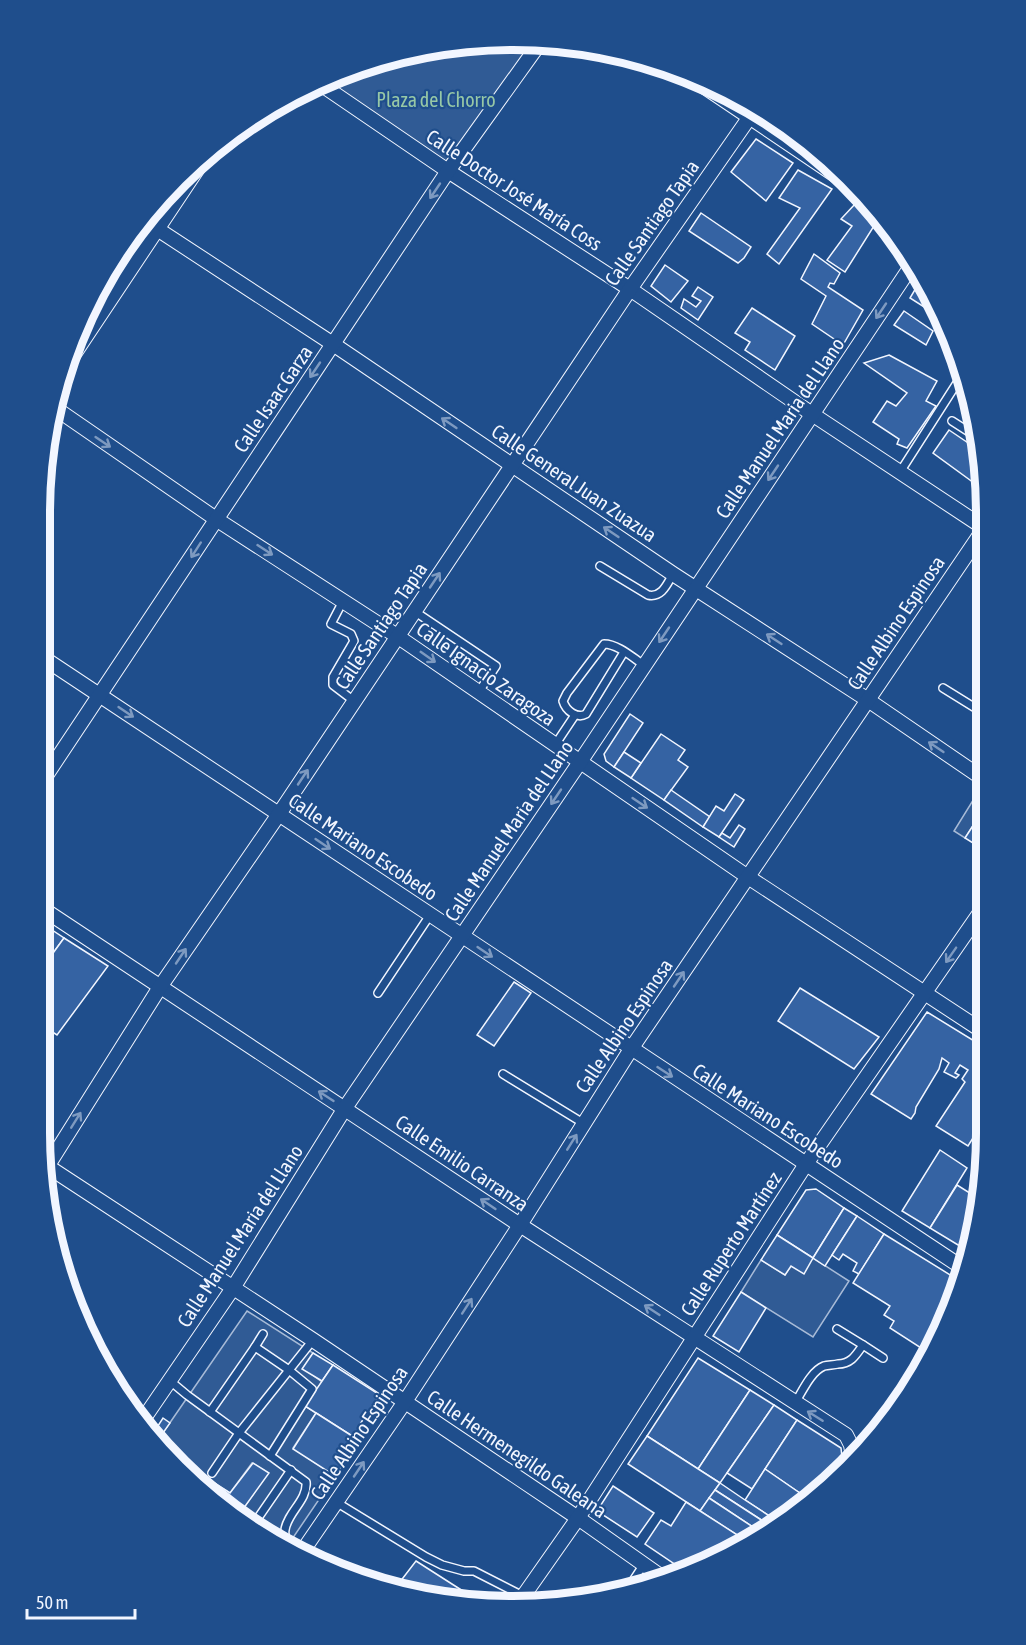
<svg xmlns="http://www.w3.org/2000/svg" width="1026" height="1645" font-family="'Asap Condensed',sans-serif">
  <rect width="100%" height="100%" fill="#1f4e8c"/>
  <g fill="#305b95" stroke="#a8bbd7" stroke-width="1.5">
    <path d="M542,40l-94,131 -129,-88 41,-19 91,-21z"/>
    <path d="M980,789l5,3v15l-20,31 -11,-7z"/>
    <path d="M813,1258l36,23 -36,56 -72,-45 20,-32 24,15 6,-9z"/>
    <path d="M247,1311l66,42 -10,15 19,14 -17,24 11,7 -23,35 42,28 -47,69 -31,-15 -10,-7 -9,-7 30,-43 -16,-10 -22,30 -47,-30 -25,-23z"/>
  </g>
  <g fill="#3563a3" stroke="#f2f6ff" stroke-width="1.5">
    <path d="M756,139l37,24 -27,38 -35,-29z"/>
    <path d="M798,170l34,19 -53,75 -12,-10 33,-46 -21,-10z"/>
    <path d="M856,203l23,15 -34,54 -18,-12 25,-34 -11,-7z"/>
    <path d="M701,213l50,34 -7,11 -6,5 -49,-32z"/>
    <path d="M814,254l26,19 -6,11 -4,-1 -2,4 35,23 -20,35 -31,-21 14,-28 -25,-17z"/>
    <path d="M665,265l23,16 -17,21 -20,-16z"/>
    <path d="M923,276h1l19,43 -33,-21z"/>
    <path d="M698,287l15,10 -15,23 -17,-12 3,-9 12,8 5,-6 -9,-5z"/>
    <path d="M752,308l43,28 -20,34 -30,-20 5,-8 -15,-9z"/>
    <path d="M904,311l29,20 -7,14 -32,-20z"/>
    <path d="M889,355l48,26 -11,20 10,5 -29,42 -10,-4 2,-5 -26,-17 14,-21 9,5 11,-13 -43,-30z"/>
    <path d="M970,399l3,19 -11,-7z"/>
    <path d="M949,430l31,21 6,31 -1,9 -52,-38z"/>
    <path d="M630,714l13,9 -29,44 -8,-6 -2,-7z"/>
    <path d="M661,734l24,16 -7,10 10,7 -24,33 -33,-22z"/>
    <path d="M624,752l17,11 -10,15 -17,-11z"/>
    <path d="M671,790l39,27 -7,10 -39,-27z"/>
    <path d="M735,794l9,6 -25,37 -16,-10 13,-21 8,5z"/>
    <path d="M985,807l-1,43 -19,-12z"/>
    <path d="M739,825l6,4 -11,18 -15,-10 3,-4 8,5z"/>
    <path d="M40,922l24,16 -24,33z"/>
    <path d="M64,938l44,28 -51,69 -17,-11v-53z"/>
    <path d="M514,982l17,11 -37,53 -17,-11z"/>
    <path d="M800,988l79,49 -25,32 -76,-48z"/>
    <path d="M927,1012l57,35 -1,75 -15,24 -32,-20 29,-44 -3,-3 6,-9 -8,-5 -5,8 4,2 -3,3 -12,-6 5,-9 -7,-5 -3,11 -23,38 -1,6 -4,6 -40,-25z"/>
    <path d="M940,1150l27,18 -37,60 -28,-17z"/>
    <path d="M957,1185l24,15 -13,51 -38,-23z"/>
    <path d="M816,1189l28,19 -31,50 -36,-23 29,-45z"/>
    <path d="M844,1208l13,8 -32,50 -12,-8z"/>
    <path d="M857,1216l27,18 -25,40 -6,-3 4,-8 -14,-9 -4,6 -7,-5z"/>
    <path d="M884,1234l76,47 -3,11 -36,56 -31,-20 4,-7 -10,-6 6,-9 -37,-23z"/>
    <path d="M777,1235l36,23 -9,16 -13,-8 -6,9 -24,-15z"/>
    <path d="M741,1292l25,16 -27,44 -26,-16z"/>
    <path d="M313,1353l20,12 -11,16 -20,-12z"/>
    <path d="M698,1358l52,32 -52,79 -51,-33z"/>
    <path d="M333,1365l47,30 -20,29 8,5 -8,12 -55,-35z"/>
    <path d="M750,1390l24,15 -54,78 -22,-14z"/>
    <path d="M774,1405l23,15 -45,69 -25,-16z"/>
    <path d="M316,1413l44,28 -25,35 -42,-27z"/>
    <path d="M163,1418l7,5 -12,17 -6,-5z"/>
    <path d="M797,1420l44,28 2,19 -33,33 -45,-31z"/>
    <path d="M647,1436l73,47 -20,28 -72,-47z"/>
    <path d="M183,1463l47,30 23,-30 16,10 -31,43z"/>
    <path d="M765,1469l45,31 -9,8 -24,13 -32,-21z"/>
    <path d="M720,1483l25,17 32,21 -8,4 -54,-35z"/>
    <path d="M613,1486l41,27 -17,24 -40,-26z"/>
    <path d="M715,1490l54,35 -10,6 -50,-33z"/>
    <path d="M709,1498l50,33 -16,8 -43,-28z"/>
    <path d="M686,1502l53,34 -5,8 -49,27 -40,-27 16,-24 10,6z"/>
    <path d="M416,1561l61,39 -81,-13z"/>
  </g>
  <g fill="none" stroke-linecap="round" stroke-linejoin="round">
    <defs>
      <g id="service">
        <path d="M952,421l25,16"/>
        <path d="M900,472l64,-100"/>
        <path d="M600,566l48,29c14,3 19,-11 25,-21"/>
        <path d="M343,601l-12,23 20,10 3,7 -21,36v8l21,16"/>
        <path d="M414,611l82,55 -18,27"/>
        <path d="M624,652l-38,62c-9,5 -20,-3 -23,-13l4,-8 37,-49c14,0 29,14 40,21"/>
        <path d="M943,688l42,26"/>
        <path d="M555,745l20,-30"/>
        <path d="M378,993l52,-78"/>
        <path d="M503,1074l80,49"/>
        <path d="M863,1345l20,13"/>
        <path d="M255,1347l8,-13"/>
        <path d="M169,1380l18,15 119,87c2,18 -19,31 -21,48 -1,5 1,10 2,15"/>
        <path d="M795,1403c7,-11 16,-32 29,-37 4,-1 10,-1 14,-2 13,0 18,-9 25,-19l-26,-16"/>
        <path d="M210,1412l45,-65 34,23 23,19 -42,67"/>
        <path d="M212,1473l27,-40 74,-93"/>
        <path d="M336,1502l90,55 16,8 22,6h10l49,25"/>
        <path d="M258,1518l33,-48"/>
        <path d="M629,1587l15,-23"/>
      </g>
      <g id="minor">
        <path d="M684,73l178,120"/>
        <path d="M319,83l129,88 182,118 182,125 174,115"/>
        <path d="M142,219l191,125 340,230 195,126 117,80"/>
        <path d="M66,366l144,-216"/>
        <path d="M55,408l161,111 181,117 351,241 236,155"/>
        <path d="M42,657l921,611"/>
        <path d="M41,783l407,-612 94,-131"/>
        <path d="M40,907l480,318 326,210 5,10 2,12"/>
        <path d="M44,1164l269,176 265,178 88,62"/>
        <path d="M45,1170l115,-183 119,-173 351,-525 126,-181"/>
        <path d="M140,1424l93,-136 112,-180 235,-346 334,-500"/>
        <path d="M302,1552l102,-149 116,-178 111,-176 355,-523"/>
        <path d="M517,1605l61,-87 228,-354 178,-257"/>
      </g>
    </defs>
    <use href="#service" stroke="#f2f6ff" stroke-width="10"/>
    <use href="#minor" stroke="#f2f6ff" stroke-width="16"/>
    <use href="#service" stroke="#1f4e8c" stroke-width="7"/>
    <use href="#minor" stroke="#1f4e8c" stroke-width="14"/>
  </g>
  <defs><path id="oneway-shaft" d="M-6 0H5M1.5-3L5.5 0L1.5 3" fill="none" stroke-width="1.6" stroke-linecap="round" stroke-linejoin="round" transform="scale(1.5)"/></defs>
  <g stroke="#7e9ac0">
    <use href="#oneway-shaft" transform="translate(435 191) rotate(124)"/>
    <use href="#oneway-shaft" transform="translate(881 311) rotate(124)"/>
    <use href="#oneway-shaft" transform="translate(315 370) rotate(124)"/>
    <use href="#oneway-shaft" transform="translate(449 423) rotate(-146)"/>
    <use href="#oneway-shaft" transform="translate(103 442) rotate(34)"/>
    <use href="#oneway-shaft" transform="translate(773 473) rotate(124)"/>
    <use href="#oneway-shaft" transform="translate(611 532) rotate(-146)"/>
    <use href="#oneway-shaft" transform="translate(196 550) rotate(123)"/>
    <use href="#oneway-shaft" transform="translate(265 550) rotate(33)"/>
    <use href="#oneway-shaft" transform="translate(435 580) rotate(-56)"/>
    <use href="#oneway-shaft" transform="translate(664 635) rotate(124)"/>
    <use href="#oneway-shaft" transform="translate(774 639) rotate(-147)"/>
    <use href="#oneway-shaft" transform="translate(428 657) rotate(35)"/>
    <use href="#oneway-shaft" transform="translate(126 712) rotate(34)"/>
    <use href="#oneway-shaft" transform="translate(936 747) rotate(-146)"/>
    <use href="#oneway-shaft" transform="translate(303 777) rotate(-56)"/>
    <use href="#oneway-shaft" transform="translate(556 797) rotate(124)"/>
    <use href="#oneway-shaft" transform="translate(640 803) rotate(34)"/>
    <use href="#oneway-shaft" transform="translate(323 844) rotate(34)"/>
    <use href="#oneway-shaft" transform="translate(485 952) rotate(34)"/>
    <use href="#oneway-shaft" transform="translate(951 955) rotate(125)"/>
    <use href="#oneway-shaft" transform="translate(181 956) rotate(-56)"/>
    <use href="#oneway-shaft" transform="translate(679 979) rotate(-56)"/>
    <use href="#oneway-shaft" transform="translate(665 1072) rotate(33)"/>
    <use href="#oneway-shaft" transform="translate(326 1096) rotate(-147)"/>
    <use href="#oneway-shaft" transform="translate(76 1120) rotate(-58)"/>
    <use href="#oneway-shaft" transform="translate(572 1142) rotate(-58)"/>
    <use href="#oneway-shaft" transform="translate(488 1204) rotate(-146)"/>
    <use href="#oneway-shaft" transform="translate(467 1306) rotate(-57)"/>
    <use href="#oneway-shaft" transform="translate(652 1310) rotate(-147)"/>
    <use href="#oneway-shaft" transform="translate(815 1416) rotate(-148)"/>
    <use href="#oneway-shaft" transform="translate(359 1469) rotate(-56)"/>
  </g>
  <g text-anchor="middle" stroke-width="4.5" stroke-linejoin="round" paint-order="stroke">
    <g font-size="20" fill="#97c8a6" stroke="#1f4e8c">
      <text x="436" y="107">Plaza del Chorro</text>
    </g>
    <g font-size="20" fill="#f2f6ff" stroke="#1f4e8c">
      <text transform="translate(514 190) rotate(33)" y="7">Calle Doctor José María Coss</text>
      <text transform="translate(652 223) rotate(-55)" y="7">Calle Santiago Tapia</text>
      <text transform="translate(273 399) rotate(-56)" y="7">Calle Isaac Garza</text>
      <text transform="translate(780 428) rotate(-56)" y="7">Calle Manuel Maria del Llano</text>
      <text transform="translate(574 483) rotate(34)" y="7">Calle General Juan Zuazua</text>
      <text transform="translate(896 623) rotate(-56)" y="7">Calle Albino Espinosa</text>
      <text transform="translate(381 626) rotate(-56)" y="7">Calle Santiago Tapia</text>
      <text transform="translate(486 674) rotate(35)" y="7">Calle Ignacio Zaragoza</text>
      <text transform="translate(509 831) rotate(-56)" y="7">Calle Manuel Maria del Llano</text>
      <text transform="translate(363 847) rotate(34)" y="7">Calle Mariano Escobedo</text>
      <text transform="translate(624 1026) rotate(-56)" y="7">Calle Albino Espinosa</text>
      <text transform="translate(768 1116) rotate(33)" y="7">Calle Mariano Escobedo</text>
      <text transform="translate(462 1163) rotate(34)" y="7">Calle Emilio Carranza</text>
      <text transform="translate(240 1236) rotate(-57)" y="7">Calle Manuel Maria del Llano</text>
      <text transform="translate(731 1244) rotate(-57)" y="7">Calle Ruperto Martínez</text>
      <text transform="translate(359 1433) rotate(-56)" y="7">Calle Albino Espinosa</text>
      <text transform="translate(517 1454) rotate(34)" y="7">Calle Hermenegildo Galeana</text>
    </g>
  </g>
  <path d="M0 0H1026V1645H0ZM513 50H513A463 463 0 0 1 976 513V1133A463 463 0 0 1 513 1596H513A463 463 0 0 1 50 1133V513A463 463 0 0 1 513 50Z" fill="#1f4e8c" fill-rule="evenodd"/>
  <path fill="none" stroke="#f2f6ff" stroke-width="8" d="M513 50H513A463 463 0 0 1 976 513V1133A463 463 0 0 1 513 1596H513A463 463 0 0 1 50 1133V513A463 463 0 0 1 513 50Z"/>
  <path d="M27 1609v9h108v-9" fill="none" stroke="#f2f6ff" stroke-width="3"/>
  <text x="36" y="1609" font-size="18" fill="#f2f6ff" stroke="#1f4e8c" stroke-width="4.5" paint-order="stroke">50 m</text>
</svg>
